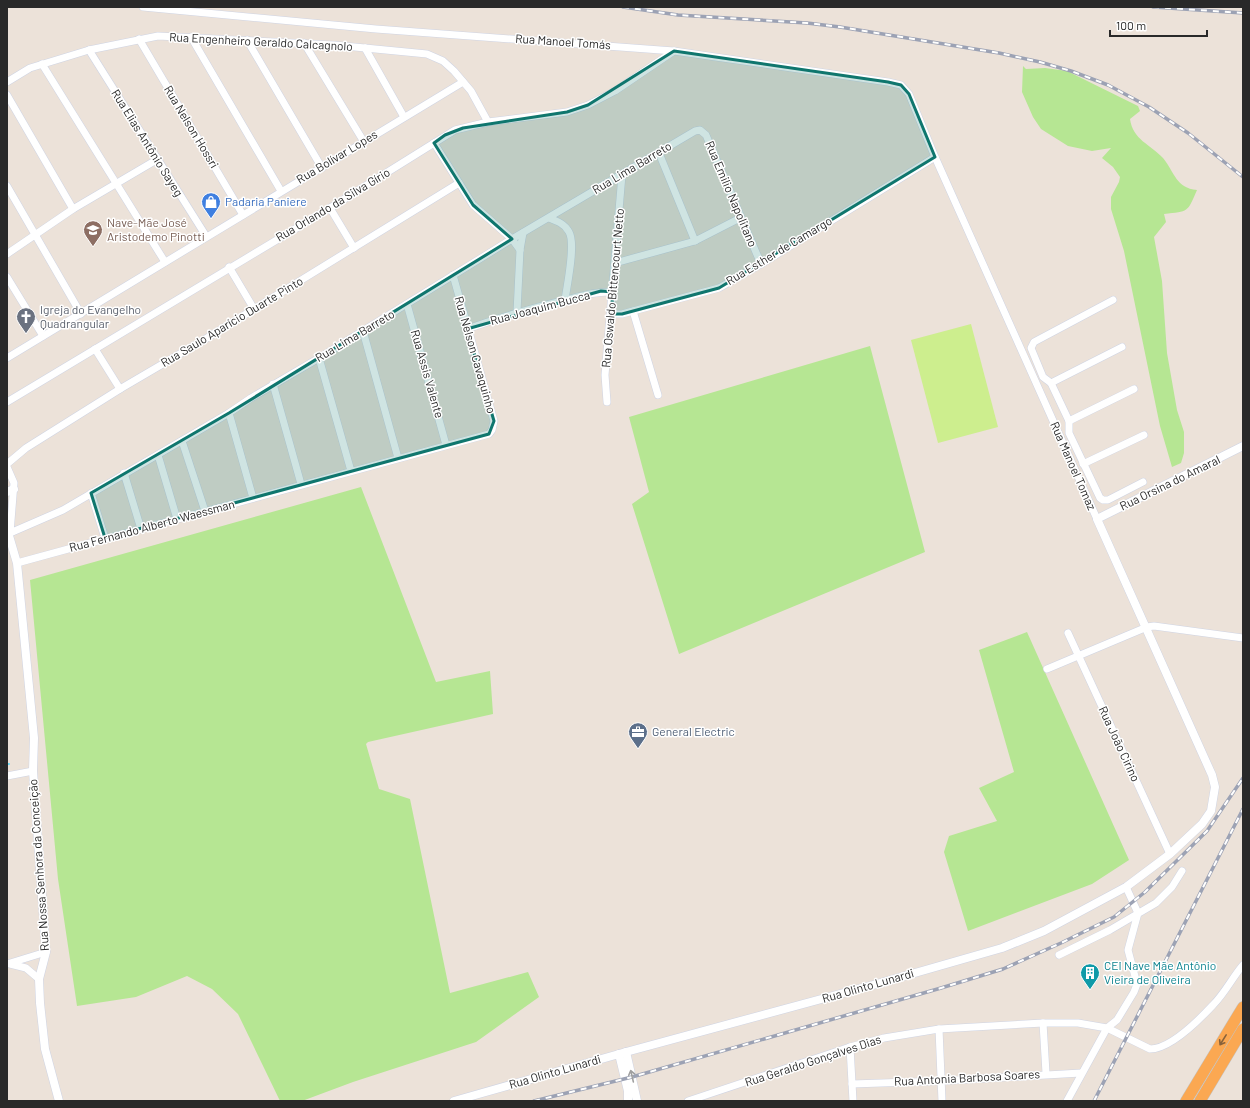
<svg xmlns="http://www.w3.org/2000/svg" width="1250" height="1108" font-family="Barlow,sans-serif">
  <rect width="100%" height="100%" fill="#ece2d9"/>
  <g fill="#b6e693">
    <path d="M1023,66l3,3 19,-1 22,3 71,35 2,5 -10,8c3,21 20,25 33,39 12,15 13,30 34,32 -10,23 -8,21 -33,24l2,8 -12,15 8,44 5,72 10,57 7,22v21l-3,10 -9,4 -12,-41 -36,-175 -13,-42v-12l8,-15 1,-5 -7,-10 -11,-9 9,-10 -19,3 -24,-5 -27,-17 -8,-12 -11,-25z"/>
    <path d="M870,346l55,206 -246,102 -47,-150 17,-12 -20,-75z"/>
    <path d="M361,487l75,195 54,-11 3,43 -125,28 -2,2 13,45 31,10 40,194 78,-21 11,25 -63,45 -123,40 -51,19h-22l-42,-87 -26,-25 -25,-13 -51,21 -59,9 -19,-127 -28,-299z"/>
    <path d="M1027,632l102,228 -37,24 -124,47 -24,-79 5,-16 48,-15 -18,-33 35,-16 -35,-122z"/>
  </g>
  <path fill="#cdee8e" d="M971,324l27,103 -60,16 -27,-103z"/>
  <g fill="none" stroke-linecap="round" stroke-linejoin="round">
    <path stroke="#66daf4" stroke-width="2" d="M7,764h2"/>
    <defs>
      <g id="minor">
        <path d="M143,7l233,22 298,22 214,31 13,3 8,9 26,63 162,362"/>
        <path d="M191,37l90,154"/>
        <path d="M139,39l104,176"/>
        <path d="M247,40l75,128"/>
        <path d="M304,43l60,99"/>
        <path d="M365,48l39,69"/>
        <path d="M89,50l117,186"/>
        <path d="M42,64l123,198"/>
        <path d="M7,82l23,-14 59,-18 69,-14 176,9 93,9 16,7 11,10 17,20 17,31"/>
        <path d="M7,95l66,114"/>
        <path d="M434,143l39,62 39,34 8,11"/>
        <path d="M659,153l36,88"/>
        <path d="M7,186l74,128"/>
        <path d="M330,208l24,40"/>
        <path d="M549,218c8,3 16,6 20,14 7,12 -2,53 -4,68"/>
        <path d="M7,254l66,-45 85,-50"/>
        <path d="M615,263l80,-22 45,-23"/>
        <path d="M229,267l25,42"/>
        <path d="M7,277l36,59"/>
        <path d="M1113,300l-79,42 -3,6 12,29 8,6 18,38v12l31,65 3,2h5l35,-18"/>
        <path d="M407,304l39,141"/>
        <path d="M633,311l25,84"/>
        <path d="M517,312l3,-62 3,-17"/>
        <path d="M611,314h11l11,-3 86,-23 42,-24 174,-107"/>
        <path d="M467,329c31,-11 63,-20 95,-28 16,-4 33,-10 51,-9"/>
        <path d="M363,331l35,127"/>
        <path d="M95,349l25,40"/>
        <path d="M7,358l456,-276"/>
        <path d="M319,358l32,113"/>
        <path d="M1051,383l71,-36"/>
        <path d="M273,384l28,100"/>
        <path d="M7,402l323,-194 125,-78 33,-8 79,-10 21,-7 27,-14 59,-40"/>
        <path d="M607,402l-2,-27 17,-200"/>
        <path d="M229,413l24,85"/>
        <path d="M1069,421l65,-32"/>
        <path d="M182,441l23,70"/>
        <path d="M158,455l19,64"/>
        <path d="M7,464l19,-16 94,-59 87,-51 252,-155"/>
        <path d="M1083,464l61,-29"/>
        <path d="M7,467l7,16 -4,50 53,-23 166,-97 22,-15 68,-40 193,-119 183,-108 5,-1 6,5 55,129"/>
        <path d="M124,473l17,56"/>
        <path d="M91,493l14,45"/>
        <path d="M17,563l472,-129 3,-4 2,-9 -41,-146"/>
        <path d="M1068,633l102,221"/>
        <path d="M1047,669l100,-42 7,-1 89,12"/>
        <path d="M7,776l26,-5"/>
        <path d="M1059,955l51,-25 46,-27 16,-16 10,-16"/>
        <path d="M7,964l39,-12"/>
        <path d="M10,964l16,4 13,11"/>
        <path d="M1043,1023l3,50"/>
        <path d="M939,1029l3,72"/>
        <path d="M850,1047l3,54"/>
        <path d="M852,1084l88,-3 141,-8"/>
        <path d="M688,1101l162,-54 34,-9 55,-9 104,-6h35l29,5 43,21c20,0 49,-29 63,-44 12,-12 19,-27 30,-40"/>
        <path d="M1067,1101l40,-73 10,-8 17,-28 3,-8 -9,-34 10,-37 -12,-26"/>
      </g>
      <g id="tertiary">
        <path d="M7,492l7,-3"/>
        <path d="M7,529l10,34 17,175 -1,33 13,181 -7,27 1,24 5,46 14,52"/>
        <path d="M626,1052l11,49"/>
        <path d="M619,1054l9,37v10"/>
        <path d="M454,1101l172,-49 247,-67 129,-37 42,-17 82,-44 44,-33 32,-30 9,-13 4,-24 -3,-12 -115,-256 146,-73"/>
      </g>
      <g id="trunk">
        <path d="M1186,1101l57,-94"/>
        <path d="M1200,1101l43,-72"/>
      </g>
    </defs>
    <use href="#minor" stroke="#cfd4e3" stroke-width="8"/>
    <use href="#tertiary" stroke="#cfd4e3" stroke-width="9"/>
    <use href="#trunk" stroke="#c3c3c3" stroke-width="12"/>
    <use href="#minor" stroke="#fff" stroke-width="7"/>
    <use href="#tertiary" stroke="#fff" stroke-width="8"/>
    <use href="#trunk" stroke="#fba852" stroke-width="11"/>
    <defs>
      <g id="rail">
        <path d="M623,7l55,8 129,8 33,4 159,26 41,9 31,9 37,14 41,22 39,26 55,44"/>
        <path d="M1153,7l90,6"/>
        <path d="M534,1101l98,-24 309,-89 62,-19 58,-26 53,-26 31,-25 62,-61 36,-53"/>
        <path d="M1094,1101l149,-292"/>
      </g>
    </defs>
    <use href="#rail" stroke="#9ca2b4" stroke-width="3.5"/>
    <use href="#rail" stroke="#fff" stroke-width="2" stroke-dasharray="6" stroke-linecap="butt"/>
  </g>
  <defs><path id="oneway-shaft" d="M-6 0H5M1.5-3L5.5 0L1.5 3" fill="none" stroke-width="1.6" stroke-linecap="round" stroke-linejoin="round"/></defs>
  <use stroke="#88623b" href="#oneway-shaft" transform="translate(1223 1040) rotate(122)"/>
  <use stroke="#9f9f9f" href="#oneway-shaft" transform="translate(632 1076) rotate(-103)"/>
  <path fill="#0f766e" fill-opacity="0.2" stroke="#0f766e" stroke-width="3" stroke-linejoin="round" d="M674,51l214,31 13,3 8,9 26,63 -216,131 -97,26h-11l2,-22 -12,-1 -134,38 27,92 -5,13 -384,104 -14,-45 138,-80 283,-174 -39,-34 -39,-62 11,-8 18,-7 104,-16 21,-7z"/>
  <defs>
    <symbol id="shop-pin" viewBox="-11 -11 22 30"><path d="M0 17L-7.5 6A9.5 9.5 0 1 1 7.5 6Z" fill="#3f7fe0" stroke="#fff"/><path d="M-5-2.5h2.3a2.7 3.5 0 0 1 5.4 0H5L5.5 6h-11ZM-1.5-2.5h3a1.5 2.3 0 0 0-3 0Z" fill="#fff"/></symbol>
    <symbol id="school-pin" viewBox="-11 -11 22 30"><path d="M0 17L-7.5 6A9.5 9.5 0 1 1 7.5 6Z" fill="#8d6e63" stroke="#fff"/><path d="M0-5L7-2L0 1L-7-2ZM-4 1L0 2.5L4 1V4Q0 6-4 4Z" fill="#fff"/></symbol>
    <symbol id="church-pin" viewBox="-11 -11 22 30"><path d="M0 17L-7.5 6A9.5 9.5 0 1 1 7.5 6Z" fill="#6b7280" stroke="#fff"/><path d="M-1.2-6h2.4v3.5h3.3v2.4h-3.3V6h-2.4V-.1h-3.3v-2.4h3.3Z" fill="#fff"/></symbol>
    <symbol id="office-pin" viewBox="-11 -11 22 30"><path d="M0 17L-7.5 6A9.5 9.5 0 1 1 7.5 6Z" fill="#5c6f8a" stroke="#fff"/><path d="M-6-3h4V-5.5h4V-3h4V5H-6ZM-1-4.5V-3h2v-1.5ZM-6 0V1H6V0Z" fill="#fff"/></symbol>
    <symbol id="building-pin" viewBox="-11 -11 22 30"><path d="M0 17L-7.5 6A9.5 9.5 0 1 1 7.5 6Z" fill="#0f9aa8" stroke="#fff"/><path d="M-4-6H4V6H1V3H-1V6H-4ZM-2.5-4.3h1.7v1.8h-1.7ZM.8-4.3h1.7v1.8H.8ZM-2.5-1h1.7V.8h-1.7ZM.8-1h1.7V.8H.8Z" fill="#fff"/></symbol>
  </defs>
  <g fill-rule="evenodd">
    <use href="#shop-pin" x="200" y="191" width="22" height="30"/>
    <use href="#school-pin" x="82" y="219" width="22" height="30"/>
    <use href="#church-pin" x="15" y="306" width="22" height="30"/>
    <use href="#office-pin" x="627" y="721" width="22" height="30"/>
    <use href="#building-pin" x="1079" y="962" width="22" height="30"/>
  </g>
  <g text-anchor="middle" stroke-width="3" stroke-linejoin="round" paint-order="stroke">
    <g font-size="12" fill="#292929" stroke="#fff">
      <text transform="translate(261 42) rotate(3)" y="4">Rua Engenheiro Geraldo Calcagnolo</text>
      <text transform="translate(563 42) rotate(4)" y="4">Rua Manoel Tomás</text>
      <text transform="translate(191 127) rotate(59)" y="4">Rua Nelson Hossri</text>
      <text transform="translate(147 143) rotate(58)" y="4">Rua Elias Antônio Sayeg</text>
      <text transform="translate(337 157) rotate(-31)" y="4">Rua Bolívar Lopes</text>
      <text transform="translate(632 168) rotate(-31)" y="4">Rua Lima Barreto</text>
      <text transform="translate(731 194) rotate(67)" y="4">Rua Emilio Napolitano</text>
      <text transform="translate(333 205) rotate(-31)" y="4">Rua Orlando da Silva Gírio</text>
      <text transform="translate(779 251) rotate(-31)" y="4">Rua Esther de Camargo</text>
      <text transform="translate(613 288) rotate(-85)" y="4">Rua Oswaldo Bittencourt Netto</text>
      <text transform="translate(540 308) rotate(-15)" y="4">Rua Joaquim Bucca</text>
      <text transform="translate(232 322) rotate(-31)" y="4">Rua Saulo Aparício Duarte Pinto</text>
      <text transform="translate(355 336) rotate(-31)" y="4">Rua Lima Barreto</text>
      <text transform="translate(475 355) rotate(74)" y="4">Rua Nelson Cavaquinho</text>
      <text transform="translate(427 374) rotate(74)" y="4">Rua Assis Valente</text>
      <text transform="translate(1073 466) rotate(66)" y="4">Rua Manoel Tomaz</text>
      <text transform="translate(1170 483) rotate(-26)" y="4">Rua Orsina do Amaral</text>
      <text transform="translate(152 526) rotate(-15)" y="4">Rua Fernando Alberto Waessman</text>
      <text transform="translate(1119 744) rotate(65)" y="4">Rua João Cirino</text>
      <text transform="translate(39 865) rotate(-94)" y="4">Rua Nossa Senhora da Conceição</text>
      <text transform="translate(868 986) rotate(-16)" y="4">Rua Olinto Lunardi</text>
      <text transform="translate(813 1061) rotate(-18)" y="4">Rua Geraldo Gonçalves Dias</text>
      <text transform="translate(555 1072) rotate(-16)" y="4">Rua Olinto Lunardi</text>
      <text transform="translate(967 1078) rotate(-3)" y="4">Rua Antonia Barbosa Soares</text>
    </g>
    <g font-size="12" fill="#366cbe" stroke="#fff" text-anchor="start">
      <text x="225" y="206">Padaria Paniere</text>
    </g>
    <g font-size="12" fill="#785e54" stroke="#fff" text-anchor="start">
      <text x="107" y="227">Nave-Mãe José<tspan x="107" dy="14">Aristodemo Pinotti</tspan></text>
    </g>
    <g font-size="12" fill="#5b616d" stroke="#fff" text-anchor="start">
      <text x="40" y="314">Igreja do Evangelho<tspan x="40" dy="14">Quadrangular</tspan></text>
    </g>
    <g font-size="12" fill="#4e5e75" stroke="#fff" text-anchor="start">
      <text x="652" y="736">General Electric</text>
    </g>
    <g font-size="12" fill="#0d838f" stroke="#fff" text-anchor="start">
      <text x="1104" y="970">CEI Nave Mãe Antônio<tspan x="1104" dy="14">Vieira de Oliveira</tspan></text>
    </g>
  </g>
  <rect width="1250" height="1108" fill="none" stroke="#292929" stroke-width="16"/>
  <path d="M1110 30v6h97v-6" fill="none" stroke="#292929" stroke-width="2"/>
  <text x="1116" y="30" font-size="12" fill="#292929" stroke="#ffffff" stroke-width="3" paint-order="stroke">100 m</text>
</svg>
